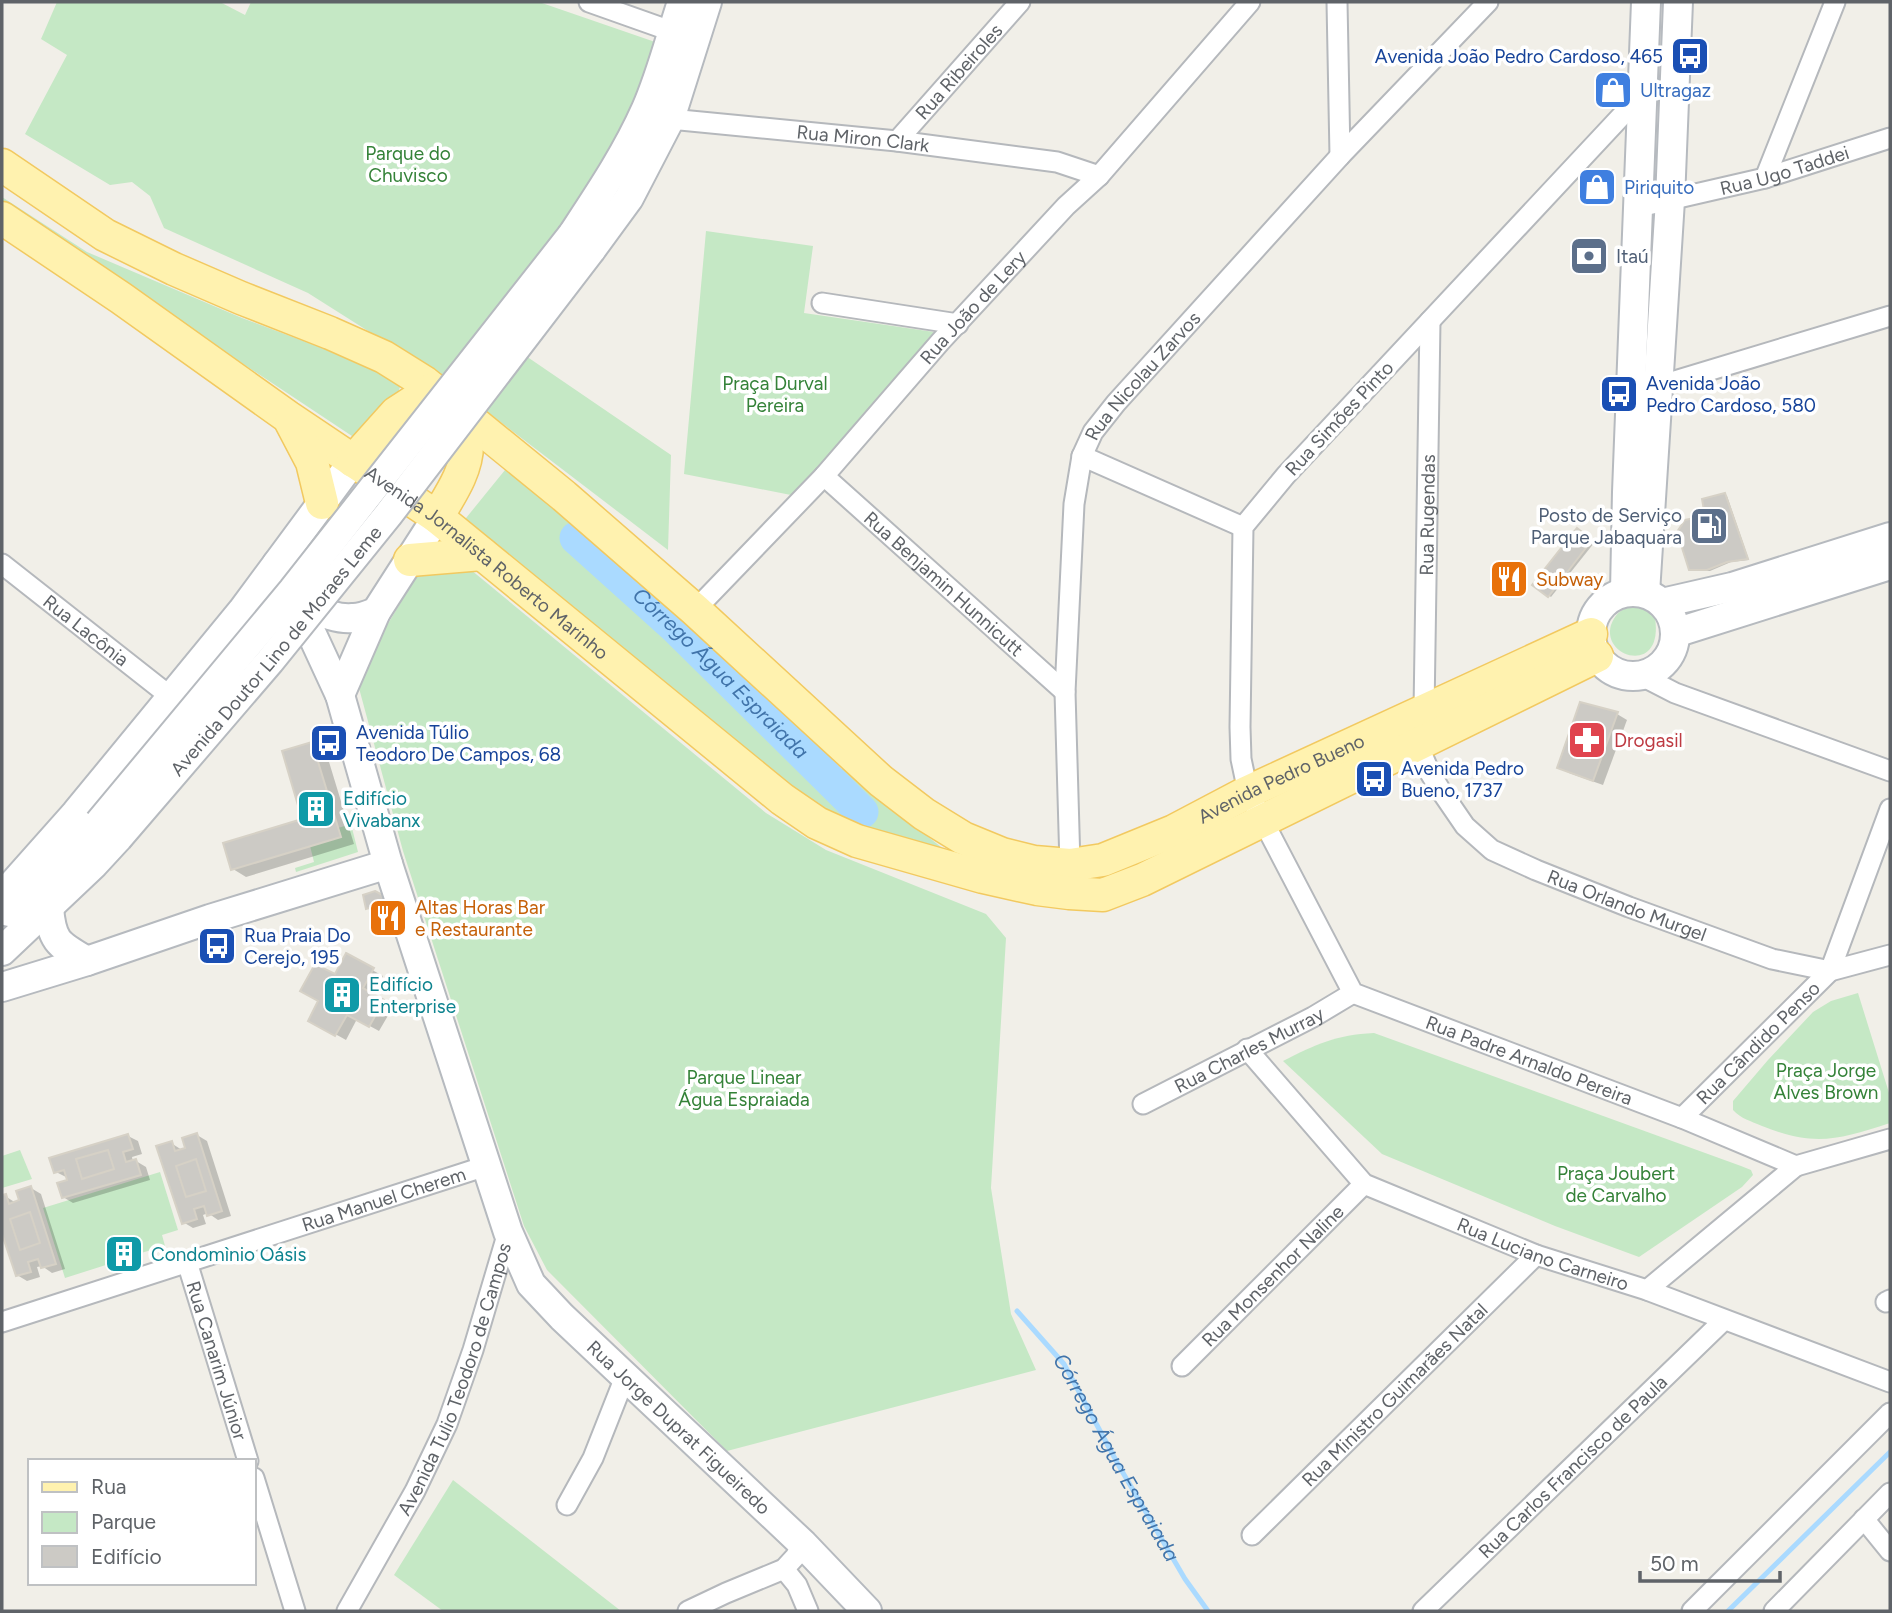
<svg xmlns="http://www.w3.org/2000/svg" width="1892" height="1613" font-family="Figtree,sans-serif">
  <rect width="100%" height="100%" fill="#f1efe8"/>
  <g fill="#c5e8c5">
    <path d="M57,2h163l25,13 6,-13h288l119,41 -57,141 -116,144 186,127 -3,95 -221,-169 -139,-88 -144,-65 -14,-32 -18,-14 -22,3 -85,-51 42,-79 -26,-16z"/>
    <path d="M2,197l85,55 155,66 128,48 29,17 1,4 -2,6 -40,47 -356,-236z"/>
    <path d="M706,231l107,15 -9,67 130,19 -114,139 -24,25 -112,-22z"/>
    <path d="M505,470l81,57 -16,21c101,83 191,178 283,272l18,-16 -30,-28 1,-8 119,95 -119,-43 -31,-18 -349,-279z"/>
    <path d="M465,565l301,248 60,37 160,64 20,24 -15,250 20,126 25,56 -309,81 -180,-181 -23,-44 -121,-375 -47,-174 63,-105z"/>
    <path d="M1630,607l15,2 10,9c9,58 -54,40 -44,7 4,-10 8,-15 19,-18z"/>
    <path d="M351,824l7,28 -62,20 -1,-4 19,-6 -4,-16 31,-10 -3,-8z"/>
    <path d="M1858,993l32,103v27c-52,17 -76,24 -128,3 -11,-5 -21,-7 -29,-16v-9l35,-41 45,-48 18,-11z"/>
    <path d="M1374,1033l367,133 10,4 2,5 -11,12 -103,70 -84,-31 -173,-72 -99,-93c33,-17 53,-26 91,-28z"/>
    <path d="M20,1150l12,29 -30,9v-32z"/>
    <path d="M160,1172l18,58 -16,5 3,11 -24,7 -3,-9 -32,9 3,11 -44,14 -22,-70z"/>
    <path d="M453,1480l168,131h-178l-49,-36z"/>
  </g>
  <g fill="#0003">
    <path d="M1725,495l2,1 22,64 -18,2 -21,9h-17l-3,-2z"/>
    <path d="M1577,530l17,13 -43,54 -16,-12z"/>
    <path d="M1617,714l10,6 -24,65 -34,-12 -10,-6z"/>
    <path d="M312,744l14,8 28,92 -108,33 -13,-8 72,-49z"/>
    <path d="M392,903l4,29 -6,-4 -7,-19 -9,2 -6,-4z"/>
    <path d="M347,956l36,20 -11,19 21,12 -14,24 -22,-12 -11,21 -36,-20z"/>
    <path d="M197,1135l10,6 24,75 -13,4 -10,-7 -5,2 3,9 -13,4 -10,-6 -12,-79 11,7 5,-1z"/>
    <path d="M128,1136l10,5 4,13 -10,3 1,5 3,-1 10,6 4,13 -77,23 -10,-6 6,-16 -1,-4h-2l-10,-5z"/>
    <path d="M31,1188l10,6 24,75 -13,4 -10,-7 -5,1 3,10 -13,4 -10,-6 -15,-47v-31l3,-1 11,7z"/>
    <path d="M136,1247l2,1 3,9 -25,8 -3,-2z"/>
  </g>
  <g fill="none" stroke-linecap="round" stroke-linejoin="round">
    <g stroke="#aadaff" stroke-width="5">
      <path id="s1" d="M1017,1311l47,53 55,102 66,113 23,32"/>
      <path d="M1728,1611l162,-159"/>
    </g>
    <path stroke="#aadaff" stroke-width="33" id="s2" d="M576,538l100,90 186,184"/>
  </g>
  <g fill="#cccac5" stroke="#d6d1c6" stroke-width="2">
    <path d="M1725,493l23,66 -21,3 -20,8h-18l-12,-38 8,-12 20,-4 -3,-17z"/>
    <path d="M1577,528l15,12 -44,57 -16,-12z"/>
    <path d="M1580,702l38,10 -25,69 -36,-13z"/>
    <path d="M312,742l29,95 -110,33 -8,-27 79,-24 -20,-68z"/>
    <path d="M375,891l11,6 9,30 -7,2 -8,-24 -14,4 -3,-14z"/>
    <path d="M346,953l28,15 -11,20 21,12 -15,27 -22,-12 -12,21 -27,-15 10,-20 -18,-10 15,-27 20,10z"/>
    <path d="M197,1133l25,78 -15,5 -3,-10 -10,3 3,10 -15,5 -26,-78 16,-5 3,10 10,-3 -3,-10z"/>
    <path d="M128,1134l5,15 -10,3 3,10 10,-3 5,16 -79,23 -5,-15 10,-3 -3,-10 -10,3 -5,-15z"/>
    <path d="M108,1150l6,19 -32,10 -6,-20z"/>
    <path d="M196,1159l10,32 -20,6 -10,-31z"/>
    <path d="M31,1186l25,78 -15,4 -3,-9 -10,3 3,10 -15,4 -14,-42v-39l4,-1 3,10 10,-4 -3,-9z"/>
    <path d="M30,1212l10,31 -20,7 -10,-31z"/>
    <path d="M136,1245l3,11 -27,8 -4,-11z"/>
  </g>
  <g fill="none" stroke-linecap="round" stroke-linejoin="round">
    <defs>
      <g id="street">
        <path d="M589,2l96,34"/>
        <path d="M1337,2l3,154"/>
        <path id="s3" d="M1642,94l-356,381 -43,52 -3,200 1,32 7,33 105,201 329,125 114,48 94,-27"/>
        <path id="s4" d="M670,119l227,22 160,21 42,14"/>
        <path id="s5" d="M897,141l123,-139"/>
        <path d="M1765,178l70,-176"/>
        <path id="s6" d="M1639,207l126,-29 125,-40"/>
        <path d="M822,303l136,21"/>
        <path d="M1658,386l232,-70"/>
        <path d="M1082,456l161,71"/>
        <path id="s7" d="M824,476l241,216"/>
        <path id="s8" d="M2,564l169,133"/>
        <path id="s9" d="M695,610l129,-134 116,-134 126,-136 33,-30 151,-174"/>
        <path d="M1640,675l35,18 215,78"/>
        <path id="s10" d="M1424,711l6,-390"/>
        <path id="s11" d="M1418,745l12,28 11,18 24,35 27,24 44,20 93,37 143,52 58,12 60,-16"/>
        <path id="s12" d="M1070,865l-5,-173 9,-188 8,-48 11,-24 23,-29 224,-247 148,-154"/>
        <path id="s13" d="M1247,1049l117,135 172,71 111,35 243,92"/>
        <path id="s14" d="M1143,1104l170,-87 40,-24"/>
        <path id="s15" d="M1682,1118l148,-147 60,-162"/>
        <path id="s16" d="M187,1262l61,199"/>
        <path d="M1647,1290l149,-124"/>
        <path d="M1886,1302l4,-2"/>
        <path id="s17" d="M2,1322l484,-156"/>
        <path id="s18" d="M1182,1366l182,-182"/>
        <path d="M254,1478l41,133"/>
        <path d="M567,1505l26,-47 32,-81"/>
        <path d="M1864,1519l26,32"/>
        <path id="s19" d="M1252,1535l284,-280"/>
        <path d="M784,1569l13,16 11,26"/>
        <path id="s20" d="M347,1611l68,-120 32,-67 26,-74 35,-118"/>
        <path d="M688,1611l38,-18 58,-24 11,-12 8,-13"/>
        <path id="s21" d="M1423,1611l301,-291"/>
        <path d="M1692,1611l198,-198"/>
        <path d="M1774,1611l116,-118"/>
      </g>
      <g id="secondary">
        <path d="M572,235c27,-41 54,-81 74,-126 15,-34 24,-71 36,-107"/>
        <path d="M591,250l38,-52 41,-79 37,-117"/>
        <path id="s22" d="M277,564l20,38 43,93 48,169 120,368 23,52 31,33 241,227 64,67"/>
        <circle cx="1633" cy="634" r="42"/>
        <path d="M1625,592l2,-100 19,-490"/>
        <path d="M1645,593l25,-393 8,-198"/>
        <path d="M297,602c18,7 37,18 56,16 8,0 15,-3 23,-6"/>
        <path d="M1662,603l70,-16 158,-50"/>
        <path d="M1675,633l215,-68"/>
        <path d="M340,695l36,-83 61,-95"/>
        <path d="M2,900l3,-7 71,-80 166,-202 111,-150"/>
        <path d="M49,908c3,34 9,36 38,53"/>
        <path d="M9,912l28,-25 62,-64"/>
        <path d="M2,951l92,-87 24,-26"/>
        <path d="M2,987l85,-26 123,-42 178,-55"/>
      </g>
      <g id="primary">
        <path id="s23" d="M2,165l103,70 69,34 67,29 89,35 54,24 40,25 140,114 131,114 186,171 43,33 39,24 39,16 32,8 36,3 33,-5 71,-29 74,-39 343,-158"/>
        <path id="s24" d="M2,218l119,80 167,119 149,100 345,282 35,24 40,18 126,36 54,12 32,4 34,2 39,-15 455,-224"/>
        <path d="M291,422l21,40 10,41"/>
        <path d="M353,461l43,-48 37,-24"/>
        <path d="M437,517c13,-22 30,-46 30,-72 0,-11 -3,-23 -5,-33"/>
        <path d="M410,560l72,-6"/>
      </g>
    </defs>
    <use href="#street" stroke="#b5b8bc" stroke-width="23"/>
    <use href="#secondary" stroke="#b6babf" stroke-width="32"/>
    <use href="#primary" stroke="#f2c960" stroke-width="35"/>
    <use href="#street" stroke="#fff" stroke-width="19"/>
    <use href="#secondary" stroke="#fff" stroke-width="28"/>
    <use href="#primary" stroke="#fff2af" stroke-width="32"/>
    <defs>
      <g id="secondary-bridge">
        <path d="M99,823l194,-233 279,-355"/>
        <path id="s25" d="M118,838l152,-177 118,-146 203,-265"/>
      </g>
    </defs>
    <use href="#secondary-bridge" stroke="#b6babf" stroke-width="32" stroke-linecap="butt"/>
    <use href="#secondary-bridge" stroke="#fff" stroke-width="28"/>
  </g>
  <defs>
    <symbol id="bus-square" viewBox="-11 -11 22 22"><rect x="-9" y="-9" width="18" height="18" rx="4" fill="#1a4fb4" stroke="#fff"/><path d="M-5-6H5V4H4V6H2V4H-2V6H-4V4H-5ZM-3.5-4V0h7V-4ZM-3.5 1.2v1.5H-2V1.2ZM2 1.2v1.5H3.5V1.2Z" fill="#fff"/></symbol>
    <symbol id="shop-square" viewBox="-11 -11 22 22"><rect x="-9" y="-9" width="18" height="18" rx="4" fill="#3f7fe0" stroke="#fff"/><path d="M-5-2.5h2.3a2.7 3.5 0 0 1 5.4 0H5L5.5 6h-11ZM-1.5-2.5h3a1.5 2.3 0 0 0-3 0Z" fill="#fff"/></symbol>
    <symbol id="bank-square" viewBox="-11 -11 22 22"><rect x="-9" y="-9" width="18" height="18" rx="4" fill="#5c6f8a" stroke="#fff"/><path d="M-6-4H6V4H-6ZM0-2.3a2.3 2.3 0 1 0 0 4.6a2.3 2.3 0 1 0 0-4.6Z" fill="#fff"/></symbol>
    <symbol id="fuel-square" viewBox="-11 -11 22 22"><rect x="-9" y="-9" width="18" height="18" rx="4" fill="#5c6f8a" stroke="#fff"/><path d="M-5.5-6h7V0h2V4h1.3V-2.5L3-4.5l.8-.8L6-3V5H2.5V1h-1V6h-7ZM-4.2-4.7v3.2H.2V-4.7Z" fill="#fff"/></symbol>
    <symbol id="restaurant-square" viewBox="-11 -11 22 22"><rect x="-9" y="-9" width="18" height="18" rx="4" fill="#e8710a" stroke="#fff"/><path d="M-5-6h1v4h1v-4h1v4h1v-4h1v5L-1.5 .5V6h-2V.5L-5-1ZM5-6V6H3V1.5H1.5Q1.5-4 5-6Z" fill="#fff"/></symbol>
    <symbol id="pharmacy-square" viewBox="-11 -11 22 22"><rect x="-9" y="-9" width="18" height="18" rx="4" fill="#e0444e" stroke="#fff"/><path d="M-2-6h4v4h4v4h-4v4h-4v-4h-4v-4h4Z" fill="#fff"/></symbol>
    <symbol id="building-square" viewBox="-11 -11 22 22"><rect x="-9" y="-9" width="18" height="18" rx="4" fill="#0f9aa8" stroke="#fff"/><path d="M-4-6H4V6H1V3H-1V6H-4ZM-2.5-4.3h1.7v1.8h-1.7ZM.8-4.3h1.7v1.8H.8ZM-2.5-1h1.7V.8h-1.7ZM.8-1h1.7V.8H.8Z" fill="#fff"/></symbol>
  </defs>
  <g fill-rule="evenodd">
    <use href="#bus-square" x="1668" y="34" width="44" height="44"/>
    <use href="#shop-square" x="1591" y="68" width="44" height="44"/>
    <use href="#shop-square" x="1575" y="165" width="44" height="44"/>
    <use href="#bank-square" x="1567" y="234" width="44" height="44"/>
    <use href="#bus-square" x="1597" y="372" width="44" height="44"/>
    <use href="#fuel-square" x="1687" y="504" width="44" height="44"/>
    <use href="#restaurant-square" x="1487" y="557" width="44" height="44"/>
    <use href="#pharmacy-square" x="1565" y="718" width="44" height="44"/>
    <use href="#bus-square" x="307" y="721" width="44" height="44"/>
    <use href="#bus-square" x="1352" y="757" width="44" height="44"/>
    <use href="#building-square" x="294" y="787" width="44" height="44"/>
    <use href="#restaurant-square" x="366" y="896" width="44" height="44"/>
    <use href="#bus-square" x="195" y="924" width="44" height="44"/>
    <use href="#building-square" x="320" y="973" width="44" height="44"/>
    <use href="#building-square" x="102" y="1232" width="44" height="44"/>
  </g>
  <g text-anchor="middle" stroke-width="7" stroke-linejoin="round" paint-order="stroke">
    <g font-size="19" fill="#164399" stroke="#fff" text-anchor="start">
      <text x="1663" y="63" text-anchor="end">Avenida João Pedro Cardoso, 465</text>
      <text x="1646" y="390">Avenida João<tspan x="1646" dy="22">Pedro Cardoso, 580</tspan></text>
      <text x="356" y="739">Avenida Túlio<tspan x="356" dy="22">Teodoro De Campos, 68</tspan></text>
      <text x="1401" y="775">Avenida Pedro<tspan x="1401" dy="22">Bueno, 1737</tspan></text>
      <text x="244" y="942">Rua Praia Do<tspan x="244" dy="22">Cerejo, 195</tspan></text>
    </g>
    <g font-size="19" fill="#5f6368" stroke="#fff">
      <text dy="7" stroke="none"><textPath href="#s5" startOffset="93">Rua Ribeiroles</textPath></text>
      <text dy="7" stroke="none"><textPath href="#s4" startOffset="194">Rua Miron Clark</textPath></text>
      <text dy="7" stroke="none"><textPath href="#s6" startOffset="150">Rua Ugo Taddei</textPath></text>
      <text dy="7" stroke="none"><textPath href="#s9" startOffset="411">Rua João de Lery</textPath></text>
      <text dy="7" stroke="none"><textPath href="#s12" startOffset="511">Rua Nicolau Zarvos</textPath></text>
      <text transform="translate(1339 418) rotate(-47)" y="7">Rua Simões Pinto</text>
      <text dy="7" stroke="none"><textPath href="#s10" startOffset="196">Rua Rugendas</textPath></text>
      <text dy="7" stroke="none"><textPath href="#s24" startOffset="595">Avenida Jornalista Roberto Marinho</textPath></text>
      <text dy="7" stroke="none"><textPath href="#s7" startOffset="161">Rua Benjamin Hunnicutt</textPath></text>
      <text dy="7" stroke="none"><textPath href="#s8" startOffset="107">Rua Lacônia</textPath></text>
      <text dy="7" stroke="none"><textPath href="#s25" startOffset="245">Avenida Doutor Lino de Moraes Leme</textPath></text>
      <text dy="7" stroke="none"><textPath href="#s23" startOffset="1524">Avenida Pedro Bueno</textPath></text>
      <text dy="7" stroke="none"><textPath href="#s11" startOffset="276">Rua Orlando Murgel</textPath></text>
      <text dy="7" stroke="none"><textPath href="#s15" startOffset="107">Rua Cândido Penso</textPath></text>
      <text dy="7" stroke="none"><textPath href="#s14" startOffset="119">Rua Charles Murray</textPath></text>
      <text dy="7" stroke="none"><textPath href="#s3" startOffset="1270">Rua Padre Arnaldo Pereira</textPath></text>
      <text dy="7" stroke="none"><textPath href="#s17" startOffset="401">Rua Manuel Cherem</textPath></text>
      <text dy="7" stroke="none"><textPath href="#s13" startOffset="371">Rua Luciano Carneiro</textPath></text>
      <text dy="7" stroke="none"><textPath href="#s18" startOffset="128">Rua Monsenhor Naline</textPath></text>
      <text dy="7" stroke="none"><textPath href="#s16" startOffset="103">Rua Canarim Júnior</textPath></text>
      <text dy="7" stroke="none"><textPath href="#s20" startOffset="257">Avenida Tulio Teodoro de Campos</textPath></text>
      <text dy="7" stroke="none"><textPath href="#s19" startOffset="200">Rua Ministro Guimarães Natal</textPath></text>
      <text dy="7" stroke="none"><textPath href="#s22" startOffset="971">Rua Jorge Duprat Figueiredo</textPath></text>
      <text dy="7" stroke="none"><textPath href="#s21" startOffset="208">Rua Carlos Francisco de Paula</textPath></text>
    </g>
    <g font-size="19" fill="#366cbe" stroke="#fff" text-anchor="start">
      <text x="1640" y="97">Ultragaz</text>
      <text x="1624" y="194">Piriquito</text>
    </g>
    <g font-size="19" fill="#348238" stroke="#fff">
      <text x="408" y="160">Parque do<tspan x="408" dy="22">Chuvisco</tspan></text>
      <text x="775" y="390">Praça Durval<tspan x="775" dy="22">Pereira</tspan></text>
      <text x="1826" y="1077">Praça Jorge<tspan x="1826" dy="22">Alves Brown</tspan></text>
      <text x="744" y="1084">Parque Linear<tspan x="744" dy="22">Água Espraiada</tspan></text>
      <text x="1616" y="1180">Praça Joubert<tspan x="1616" dy="22">de Carvalho</tspan></text>
    </g>
    <g font-size="19" fill="#4e5e75" stroke="#fff" text-anchor="start">
      <text x="1616" y="263">Itaú</text>
      <text x="1682" y="522" text-anchor="end">Posto de Serviço<tspan x="1682" dy="22">Parque Jabaquara</tspan></text>
    </g>
    <g font-size="19" fill="#c56008" stroke="#fff" text-anchor="start">
      <text x="1536" y="586">Subway</text>
      <text x="415" y="914">Altas Horas Bar<tspan x="415" dy="22">e Restaurante</tspan></text>
    </g>
    <g font-size="19" fill="#be3a42" stroke="#fff" text-anchor="start">
      <text x="1614" y="747">Drogasil</text>
    </g>
    <g font-size="19" fill="#0d838f" stroke="#fff" text-anchor="start">
      <text x="343" y="805">Edifício<tspan x="343" dy="22">Vivabanx</tspan></text>
      <text x="369" y="991">Edifício<tspan x="369" dy="22">Enterprise</tspan></text>
      <text x="151" y="1261">Condomìnio Oásis</text>
    </g>
    <g font-size="21" font-style="italic" fill="#4174aa" stroke="#fff">
      <text dy="7" stroke="none"><textPath href="#s2" startOffset="198">Córrego Água Espraiada</textPath></text>
      <text dy="7" stroke="none"><textPath href="#s1" startOffset="178">Córrego Água Espraiada</textPath></text>
    </g>
  </g>
  <rect width="1892" height="1613" fill="none" stroke="#5f6368" stroke-width="7"/>
  <rect x="28" y="1459" width="228" height="126" fill="#ffffff" stroke="#bfc1c3" stroke-width="2"/>
  <rect x="42" y="1482" width="35" height="10" fill="#fff2af" stroke="#bfc1c3" stroke-width="2"/>
  <text x="91" y="1494" font-size="21" fill="#5f6368">Rua</text>
  <rect x="42" y="1512" width="35" height="21" fill="#c5e8c5" stroke="#bfc1c3" stroke-width="2"/>
  <text x="91" y="1529" font-size="21" fill="#5f6368">Parque</text>
  <rect x="42" y="1546" width="35" height="21" fill="#cccac5" stroke="#bfc1c3" stroke-width="2"/>
  <text x="91" y="1564" font-size="21" fill="#5f6368">Edifício</text>
  <path d="M1640 1571v10h140v-10" fill="none" stroke="#5f6368" stroke-width="3.5"/>
  <text x="1650" y="1571" font-size="21" fill="#5f6368" stroke="#ffffff" stroke-width="5" paint-order="stroke">50 m</text>
</svg>
